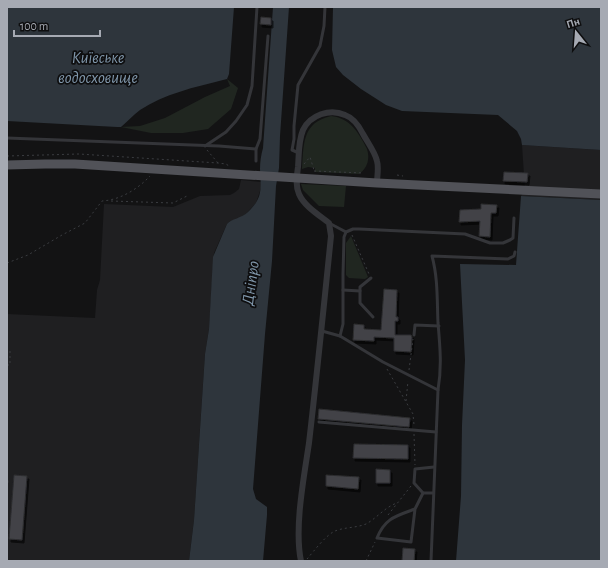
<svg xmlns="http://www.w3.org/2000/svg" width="608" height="568" font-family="'Alegreya Sans',sans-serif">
  <defs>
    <filter id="shadow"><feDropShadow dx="2" dy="3" stdDeviation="0" flood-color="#0009"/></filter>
  </defs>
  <rect width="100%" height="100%" fill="#131314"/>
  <g fill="#1f1f21">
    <path d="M522,145l79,5v50l-80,-4 4,-6z"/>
    <path d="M241,180l20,2v6l-5,15 -9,10 -5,4 -13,5 -2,2 -13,29 -5,76 -4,25 -11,166 -5,41h-182v-247l88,4 2,-28 3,-10 4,-76 69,3 27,-11 30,-1 4,-2 5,-4z"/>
  </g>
  <g fill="#202620">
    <path d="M227,79l11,9 -7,21 -23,20 -25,4h-32l-30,-6 19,-1 25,-8 40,-21 25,-11z"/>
    <path d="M331,116c19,2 28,17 36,33 3,9 1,19 -8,25l-44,-2v-4l-7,-1 -6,2c2,-26 0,-46 29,-53z"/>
    <path d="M301,184l45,2 -2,21 -25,-1 -16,-16z"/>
    <path d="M351,236l17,41 -3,2 -16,-1 -3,-3v-32z"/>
  </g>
  <g fill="#2e353c">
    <path d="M7,7h227l-5,67 -2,5 -4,1c-28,7 -59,14 -83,30 -7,5 -12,11 -19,17h-4l-110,-6z"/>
    <path d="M273,7h16l-9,129 -1,32 -3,18 -4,75 -7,73 -12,155 3,10 11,8v8l-4,46h-74l5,-41 11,-166 4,-25 4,-72 14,-33c4,-5 15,-6 21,-12 15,-14 13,-24 12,-43 0,-7 1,-14 3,-21z"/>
    <path d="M333,7h268v143l-79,-5 -1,-6 -4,-8 -19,-16 -96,-4 -16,-6 -25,-16 -18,-14 -7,-8 -4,-17z"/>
    <path d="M521,196l80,4v361h-145l5,-65 1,-71 3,-65 -5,-96 56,1z"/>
  </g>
  <g fill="#424347" stroke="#2d2d30" filter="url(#shadow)">
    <path d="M261,17l10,1v7l-11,-1z"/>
    <path d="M504,172l24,1 -1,9 -24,-1z"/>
    <path d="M481,204l16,1 -1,8h-5l-1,24 -11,-1 1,-15 -21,1 1,-12 21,-1z"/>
    <path d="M384,289l13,1 -1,27h2v4h-3v14h16l1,2 -1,15 -17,-1v-13l-20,-1v4l-21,-1 1,-16 10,1v4l17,1z"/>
    <path d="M319,409l91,9 -1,9 -91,-8z"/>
    <path d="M354,444l54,1v14l-55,-1z"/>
    <path d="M376,469l14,1v13h-14z"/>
    <path d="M14,475l13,1 -5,64 -13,-1z"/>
    <path d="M326,475l33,2 -1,12 -32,-3z"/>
    <path d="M403,548l12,1 -1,12h-12z"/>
  </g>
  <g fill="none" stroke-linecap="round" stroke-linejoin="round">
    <g stroke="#3a3c40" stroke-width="1" stroke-dasharray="2 3" stroke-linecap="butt">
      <path d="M207,150l11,13"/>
      <path d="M7,156l72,-2 139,9 8,1 3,2"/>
      <path d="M304,164l6,-7 4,13"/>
      <path d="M314,171l49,2"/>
      <path d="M397,175l6,1"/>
      <path d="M111,201l62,2 14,-7"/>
      <path d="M352,235l17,39"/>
      <path d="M7,263l21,-8 34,-20 23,-12 17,-22c18,-1 36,-12 48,-25"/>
      <path d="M7,365h3v-16"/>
      <path d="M387,369l26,45 1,11"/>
      <path d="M409,370l4,-31"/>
      <path d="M406,401l2,-20"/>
      <path d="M414,434l1,31"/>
      <path d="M388,515l23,-29"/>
      <path d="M307,559c7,-8 19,-24 28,-28 10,-4 21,-3 31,-7 11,-6 19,-17 31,-21"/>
      <path d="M366,561l9,-19"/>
    </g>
    <g stroke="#343539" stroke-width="3">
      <path d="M7,138l212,8 37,3"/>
      <path d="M205,146l21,-14 10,-11 11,-16 5,-19 5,-79"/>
      <path d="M299,153l-7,-3 2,-11v-13l4,-41 22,-39 4,-20 1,-19"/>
      <path d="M256,161v-12l4,-10 8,-103"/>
      <path d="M329,223l17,9"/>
      <path d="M371,278l-11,9v16l13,14"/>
      <path d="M343,290l17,1"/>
      <path d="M322,331l18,5 43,26 55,28 -7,171"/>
      <path d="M414,335l1,-10 24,1"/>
      <path d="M340,336l3,-12v-50l1,-37 2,-5 7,-3h6l106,5 25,9h13l7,-3 3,-2 1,-20"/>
      <path d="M438,390c4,-23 2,-44 0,-67 -1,-23 0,-45 -6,-67l76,3 6,-3 1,-4"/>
      <path d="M319,422l117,10"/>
      <path d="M7,482v-1"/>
      <path d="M433,493h-10l-9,-10 1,-14 19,-2"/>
      <path d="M415,509c-19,7 -30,9 -38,29l34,4 4,-33 8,-16"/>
    </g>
    <path stroke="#343539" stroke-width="6" d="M301,561c-7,-33 3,-84 8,-118 8,-69 15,-138 22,-207l-2,-13c-10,-8 -25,-17 -30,-29 -4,-9 -2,-19 -1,-27 1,-12 0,-25 5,-37 7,-15 27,-22 42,-15 9,3 14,11 18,19 5,9 12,18 14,27 2,7 0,15 0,22"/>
    <path stroke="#515258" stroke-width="9" d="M7,165l38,-1h30l302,19 224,11"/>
  </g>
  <g text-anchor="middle" stroke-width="3.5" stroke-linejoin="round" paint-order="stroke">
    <g font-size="17" font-style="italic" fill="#8097ab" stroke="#0e0e0f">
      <text x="98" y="63">Київське<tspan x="98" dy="20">водосховище</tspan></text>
      <text transform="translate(250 283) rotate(-82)" y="6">Дніпро</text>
    </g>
  </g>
  <rect width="608" height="568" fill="none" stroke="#a6aab3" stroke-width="16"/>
  <g transform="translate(576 32) rotate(343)" stroke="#0e0e0f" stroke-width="3" paint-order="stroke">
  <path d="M0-3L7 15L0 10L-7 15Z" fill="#a6aab3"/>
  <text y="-6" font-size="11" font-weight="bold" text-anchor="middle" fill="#a6aab3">Пн</text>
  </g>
  <path d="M14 30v6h86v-6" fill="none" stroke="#a6aab3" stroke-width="2"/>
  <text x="20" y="30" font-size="12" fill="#a6aab3" stroke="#0e0e0f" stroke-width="3" paint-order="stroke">100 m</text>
</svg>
